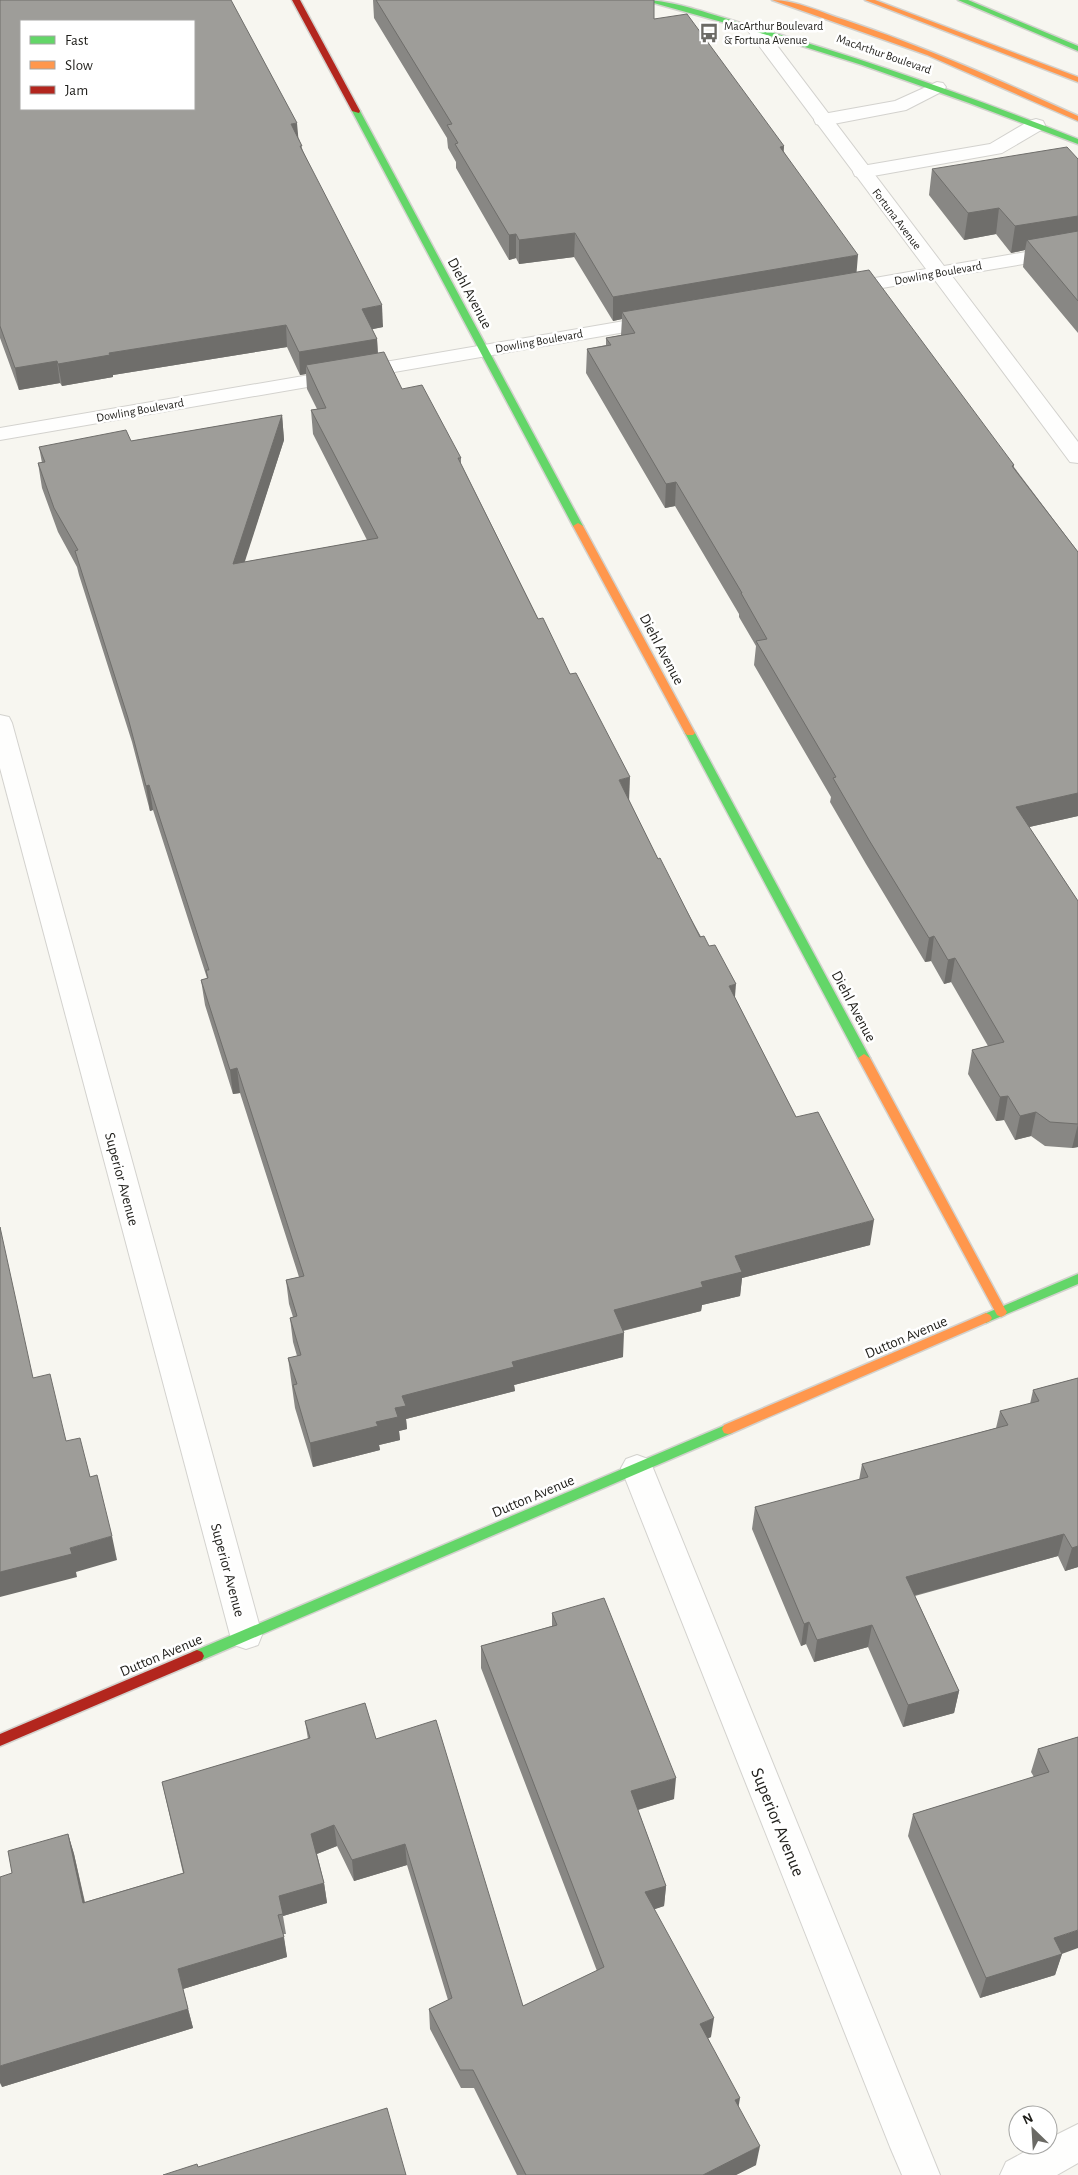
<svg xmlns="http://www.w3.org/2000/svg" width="1078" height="2175" font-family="'Alegreya Sans',sans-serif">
  <rect width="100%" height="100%" fill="#f7f6f0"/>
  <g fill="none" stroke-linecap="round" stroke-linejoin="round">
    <defs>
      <g id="lane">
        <path d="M937,82l6,1 3,4 -3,4 -37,19 -83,16 -7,-2 -2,-4 2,-4 7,-2 72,-13z"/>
        <path d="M1036,119l7,2 2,4 -2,4 -41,24 -140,25 -7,-2 -2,-4 2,-4 7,-2 128,-22 39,-23z"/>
      </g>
      <g id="street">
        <path d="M754,22l6,1 184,243 134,-23v12l-126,21 126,166v21l-8,-1 -136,-183 -92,16 -7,-2 -3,-4 3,-4 91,-16 -181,-242 3,-4z"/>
        <path d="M659,315l7,2 3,4 -3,4 -666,115v-12z"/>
        <path d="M0,715l9,2 3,6 250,912 -4,10 -12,4 -12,-4 -4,-10 -230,-867z"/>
        <path d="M637,1455l11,4 5,9 287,707h-38l-12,-28 -269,-679 5,-9z"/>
        <path d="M1078,2124v39l-21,12h-57l6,-13 31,-17h11v-6z"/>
      </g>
      <g id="fast">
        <path d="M643,0c31,0 73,16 104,25 112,32 222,71 331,114v5l-109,-41 -107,-38 -108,-34z"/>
        <path d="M958,0h10l110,46v5z"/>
        <path d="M353,109l7,2 223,415 -2,2h-6l-2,-2 -221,-415z"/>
        <path d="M690,730l5,3 175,325 -2,3 -4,1 -6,-4 -173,-325z"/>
        <path d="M1078,1274v10l-88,37 -4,2 -4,-2 -2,-3 2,-3z"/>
        <path d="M728,1424l4,1 2,4 -2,4 -530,227 -5,2 -5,-2 -2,-4 2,-4z"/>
      </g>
      <g id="slow">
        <path d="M772,0c25,0 50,13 73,20 80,27 157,61 233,96v5l-151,-66z"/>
        <path d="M865,0h10l203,77v5z"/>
        <path d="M578,523l5,3 112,207 -2,2h-6l-2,-2 -112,-207z"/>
        <path d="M864,1054l6,4 135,251 2,3 -2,3 -4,2 -4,-2 -139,-257z"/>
        <path d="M986,1313l4,2 2,3 -2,3 -258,112 -4,1 -4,-1 -2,-4 2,-4z"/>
      </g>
      <g id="jam">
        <path d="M292,0h8l60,111 -1,2 -7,-2z"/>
        <path d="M197,1650l5,2 2,4 -2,4 -202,86v-12z"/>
      </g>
    </defs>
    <use href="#lane" stroke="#d3d2ce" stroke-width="2"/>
    <use href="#street" stroke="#d3d2ce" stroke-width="2"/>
    <use href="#fast" stroke="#d3d2ce" stroke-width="3"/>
    <use href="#slow" stroke="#d3d2ce" stroke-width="3"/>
    <use href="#jam" stroke="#d3d2ce" stroke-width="3"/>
    <use href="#lane" fill="#fefefd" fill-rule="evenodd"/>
    <use href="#street" fill="#fefefd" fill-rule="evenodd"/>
    <use href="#fast" fill="#63d668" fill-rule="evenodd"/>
    <use href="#slow" fill="#ff974d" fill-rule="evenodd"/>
    <use href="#jam" fill="#b3261e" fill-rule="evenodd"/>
  </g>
  <g fill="#888784">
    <path d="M0,0l299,139 4,12 80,176 -11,2 5,10 1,14 24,36 59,69v6l197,395 77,139 61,119 74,128 -128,33 -2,18 -38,9 -1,6 -78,20v26l-109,28 1,6 -109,28 1,10 -8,2 1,9 -21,5 1,5 -67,17 -18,-59 -7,-50 9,-2 -4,-14 -3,-24 3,-1 -4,-13 -3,-24 13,-3 -59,-184 -7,1 -28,-89 -4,-25 6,-1v-1l-54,-168 -3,1 -18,-69 -53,-167 -2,-8 -19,-35 -16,-44 -4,-25h4l-3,-16 92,-6 151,-26 2,25 -40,122 123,-22 -54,-106 -2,-24 6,-1 -10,-20 -1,-15 -6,1 -13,-28 -174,28v2l-51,9 -2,-3 -41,7 -19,-52z"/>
    <path d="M373,0h281v19l130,133 72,120 158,193v2l64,85v264l-49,11 49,74v246l-6,1 -27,-2 -14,-10 -16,4 -11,-20 -8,1 -28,-47 4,-24 16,-4 -37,-64 -7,2 -13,-23 -6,1 -59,-98 -36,-62 1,-5 -77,-132 2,-19 -17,-29v-3l-64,-108 -10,2 -79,-135 1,-24 19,-4v-7l15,-3 1,-16 -9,2 -39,-64 -55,7 -3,-6 -7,2 -53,-92v-6l-8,-14 -1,-10 -73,-120z"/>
    <path d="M1078,159v174l-55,-66 2,-17 -14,3 -15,-19 -32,6 -35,-45 3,-26z"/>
    <path d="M1078,1378v189l-13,4 -7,-15 -143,40 44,95 -5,22 -51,14 -35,-80 -54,15 -8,-18 -5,2 -49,-117 3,-22 104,-27 3,-16 134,-36 4,-17 30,-7 3,-14z"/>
    <path d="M552,1613l122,186 -36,11 28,76 -2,20 -10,3 57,128 -3,1 30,70 18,57 -20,10h-219l-43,-87h-13l-31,-59 -1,-20 19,-9 -41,-135 -53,16 -17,-35 -20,8 7,29 3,20 -44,13 3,18h-3l4,23 -104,32 10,39 -191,59 10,-214 56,-39 6,20 11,48 98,-29 -21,-91 146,-43 -3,-18 71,18 147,267 74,-35 -116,-303v-22l71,-20z"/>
    <path d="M1078,1737l-16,217 -7,21 -75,23 -72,-162 5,-22 121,-37 -3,-5 7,-23z"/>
  </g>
  <g fill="#6f6e6b">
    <path d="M297,123l2,22 -8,-21z"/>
    <path d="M784,146l-1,24 -3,-23z"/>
    <path d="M999,208l-3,26 -32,6 4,-27z"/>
    <path d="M1078,216v26l-51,-2 -2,10 -14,3 4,-27z"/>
    <path d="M575,233l-1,24 -55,7v-24z"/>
    <path d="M516,234v24l-7,2v-25z"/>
    <path d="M858,255l-2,24 -234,33v7l-9,2v-24z"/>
    <path d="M382,305l1,22 -19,4 -2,-22z"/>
    <path d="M286,325l1,22 -174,28v2l-51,9 -4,-22 51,-11z"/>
    <path d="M377,339l1,22 -72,4v9l-6,1 -1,-23z"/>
    <path d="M57,361l3,22 -41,7 -4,-22z"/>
    <path d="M282,415l2,25 -48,149 -3,-25z"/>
    <path d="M676,482l-1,24 -10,2 1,-24z"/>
    <path d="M630,777l-1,25 -10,-22z"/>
    <path d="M149,785l4,25 -3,1 -4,-25z"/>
    <path d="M1078,793v23l-67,15 5,-24z"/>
    <path d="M934,936l-3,25 -6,1 4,-24z"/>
    <path d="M955,958l-4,24 -7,2 4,-24z"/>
    <path d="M736,984l-2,25 -5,-23z"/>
    <path d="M237,1068l3,25 -7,1 -3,-24z"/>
    <path d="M1008,1096l-4,24 -8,1 4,-24z"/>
    <path d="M1036,1112l-5,24 -16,4 5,-24z"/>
    <path d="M1078,1124v23l-6,1z"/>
    <path d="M874,1220l-4,25 -128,33 -2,18 -38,9 -1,6 -88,22 1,-23 87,-28 34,-26z"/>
    <path d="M624,1333l-1,24 -109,28 1,6 -109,28 1,10 -8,2 1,9 -21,5 1,5 -67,17 -3,-24 66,-21 19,-14 7,-12 110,-34z"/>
    <path d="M1064,1534l-6,22 -157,43 5,-22z"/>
    <path d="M112,1536l5,24 -41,12 1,5 -77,20v-25l70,-24z"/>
    <path d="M1078,1546v21l-13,4 7,-23z"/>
    <path d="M809,1622l-3,22 -5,2 3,-22z"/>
    <path d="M872,1625l-4,22 -54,15 3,-22z"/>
    <path d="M959,1691l-5,22 -51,14 5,-22z"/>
    <path d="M676,1778l-2,21 -44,13 1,-21z"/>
    <path d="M334,1825l3,21 -23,9 -3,-21z"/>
    <path d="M68,1834l6,20 15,69 -6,-20z"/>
    <path d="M405,1844l2,21 -53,16 -2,-21z"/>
    <path d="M324,1883l3,20 -44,13 -4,-20z"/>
    <path d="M666,1886l-2,20 -20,7 1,-21z"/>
    <path d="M1078,1930v18l-30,11 14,-5 -7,21 -75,23 6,-20 68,-40z"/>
    <path d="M284,1937l3,20 -104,32 -5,-20z"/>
    <path d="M188,2009l5,19 -191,59 -2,-4v-17z"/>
    <path d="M714,2018l-3,19 -13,6 2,-19z"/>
    <path d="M740,2098l-3,18 -2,-16z"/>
    <path d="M760,2146l-4,19 -20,10h-33z"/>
  </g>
  <g fill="#9e9d99" stroke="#6f6e6b" fill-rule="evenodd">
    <path d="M0,0h231l66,123 -6,1 11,22h-2l82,159 -20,4 15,30 -78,13 -13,-27 -177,28 1,2 -52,9 -1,-3 -42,7 -15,-42zM21,21h173v88h-173z"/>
    <path d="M376,0h278v19l33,-5 97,132 -4,1 78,108 -245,42 -38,-64 -56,7 -3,-6 -7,1 -54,-91 3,-1 -11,-18 5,-1z"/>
    <path d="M1067,147l11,12v57l-63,10 -16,-18 -31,5 -36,-44z"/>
    <path d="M1078,231v70l-51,-61z"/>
    <path d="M869,270l145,195 -2,1 66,86v241l-62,14 62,94v223l-28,-2 -14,-10 -16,4 -12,-20 -8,1 -28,-47 32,-8 -49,-84 -7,2 -14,-24 -5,2 -60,-98 -36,-62 3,-1 -80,-136 11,-2 -26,-46h1l-66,-111 -10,2 -79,-135 24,-4 -5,-7 29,-5 -13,-21z"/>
    <path d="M384,352l18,37 20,-4 39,73h-3l80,161 5,-1 27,56 6,-1 54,104 -11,3 39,79 2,-1 40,79 4,-1 5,10 6,-1 21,39 -7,2 67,131 22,-5 56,108 -139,36 7,16 -41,10 2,5 -89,23 10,23 -112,29 2,5 -112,29 4,10 -11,2 3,9 -22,5 2,4 -68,17 -17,-58 4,-1 -9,-26 13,-3 -11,-37 7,-2 -11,-36 18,-4 -67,-208 -7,2 -29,-90 7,-2 -2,-8h3l-60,-185 -3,1 -18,-68 -53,-167 3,-1 -24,-42 -16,-45 7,-1 -6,-15 87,-17 5,11 151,-26 -49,149 145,-26 -67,-128 15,-2 -20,-43z"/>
    <path d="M0,1227l33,151 17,-4 16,67 14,-3 10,39 7,-2 15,61 -42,12 2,6 -72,18z"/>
    <path d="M1078,1378v168l-6,2 -8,-14 -158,43 53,114 -51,14 -36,-80 -55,15 -8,-18 -5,2 -49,-117 113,-30 -6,-13 146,-39 -8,-14 39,-10 -6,-11z"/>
    <path d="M604,1598l72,180 -45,13 35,95 -21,6 69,126 -14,6 40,74 -5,2 25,46 -57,29h-177l-53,-105h-13l-31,-61 23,-11 -47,-154 -53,16 -18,-35 -23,9 13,49 -45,13 4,18 -5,1 6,22 -106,32 10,40 -188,57v-189l12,-4 -4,-22 60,-17 15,69 101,-30 -22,-91 148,-44 -5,-17 60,-18 11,36 60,-19 87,286 81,-39 -123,-321 76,-21 -5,-12z"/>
    <path d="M1078,1737v193l-24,8 8,16 -76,24 -73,-164 136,-42 -11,-23z"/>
    <path d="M387,2108l19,67h-243l34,-11 1,3z"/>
  </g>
  <defs>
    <symbol id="bus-bare" viewBox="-9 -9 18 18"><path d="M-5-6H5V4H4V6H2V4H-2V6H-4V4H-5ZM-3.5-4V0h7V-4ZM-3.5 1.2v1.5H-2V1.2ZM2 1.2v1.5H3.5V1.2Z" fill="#6b6a65" stroke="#fff" stroke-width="2.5" paint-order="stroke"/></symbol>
  </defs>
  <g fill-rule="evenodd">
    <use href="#bus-bare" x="695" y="19" width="28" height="28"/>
  </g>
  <g text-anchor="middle" stroke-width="5" stroke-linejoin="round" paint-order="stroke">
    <g font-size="12" fill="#1f1e1a" stroke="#fff" text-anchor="start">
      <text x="724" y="30">MacArthur Boulevard<tspan x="724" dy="14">&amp; Fortuna Avenue</tspan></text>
    </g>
    <g font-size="12" fill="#1f1e1a" stroke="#fff">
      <text transform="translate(884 54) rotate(19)" y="4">MacArthur Boulevard</text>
      <text transform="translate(897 219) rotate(53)" y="4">Fortuna Avenue</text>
      <text transform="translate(938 273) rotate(-10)" y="4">Dowling Boulevard</text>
      <text transform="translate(539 341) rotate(-10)" y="4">Dowling Boulevard</text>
      <text transform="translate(140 410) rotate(-10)" y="4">Dowling Boulevard</text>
    </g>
    <g font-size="15" fill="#1f1e1a" stroke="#fff">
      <text transform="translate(470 293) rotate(62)" y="5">Diehl Avenue</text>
      <text transform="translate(662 649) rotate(62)" y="5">Diehl Avenue</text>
      <text transform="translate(854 1006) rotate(62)" y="5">Diehl Avenue</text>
      <text transform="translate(122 1179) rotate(75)" y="5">Superior Avenue</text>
      <text transform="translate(906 1337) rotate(-23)" y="5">Dutton Avenue</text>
      <text transform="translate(533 1496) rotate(-23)" y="5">Dutton Avenue</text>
      <text transform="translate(228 1570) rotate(75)" y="5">Superior Avenue</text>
      <text transform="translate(161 1655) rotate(-23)" y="5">Dutton Avenue</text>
    </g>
    <g font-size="18" fill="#1f1e1a" stroke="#fff">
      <text transform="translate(778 1822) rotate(68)" y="6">Superior Avenue</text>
    </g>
  </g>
  <rect x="20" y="20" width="175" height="90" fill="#ffffff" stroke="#a5a5a3"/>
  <rect x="30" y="36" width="25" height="8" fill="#63d668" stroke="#a5a5a3"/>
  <text x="65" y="45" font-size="15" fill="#1f1e1a">Fast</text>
  <rect x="30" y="61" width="25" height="8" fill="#ff974d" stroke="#a5a5a3"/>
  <text x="65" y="70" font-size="15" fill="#1f1e1a">Slow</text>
  <rect x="30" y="86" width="25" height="8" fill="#b3261e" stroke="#a5a5a3"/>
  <text x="65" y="95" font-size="15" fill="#1f1e1a">Jam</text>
  <g transform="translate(1033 2130) rotate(335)"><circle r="24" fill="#ffffff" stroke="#a5a5a3"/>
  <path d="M0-4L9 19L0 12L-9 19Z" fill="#6b6a65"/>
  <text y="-8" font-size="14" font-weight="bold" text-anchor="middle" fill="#1f1e1a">N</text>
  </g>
</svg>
